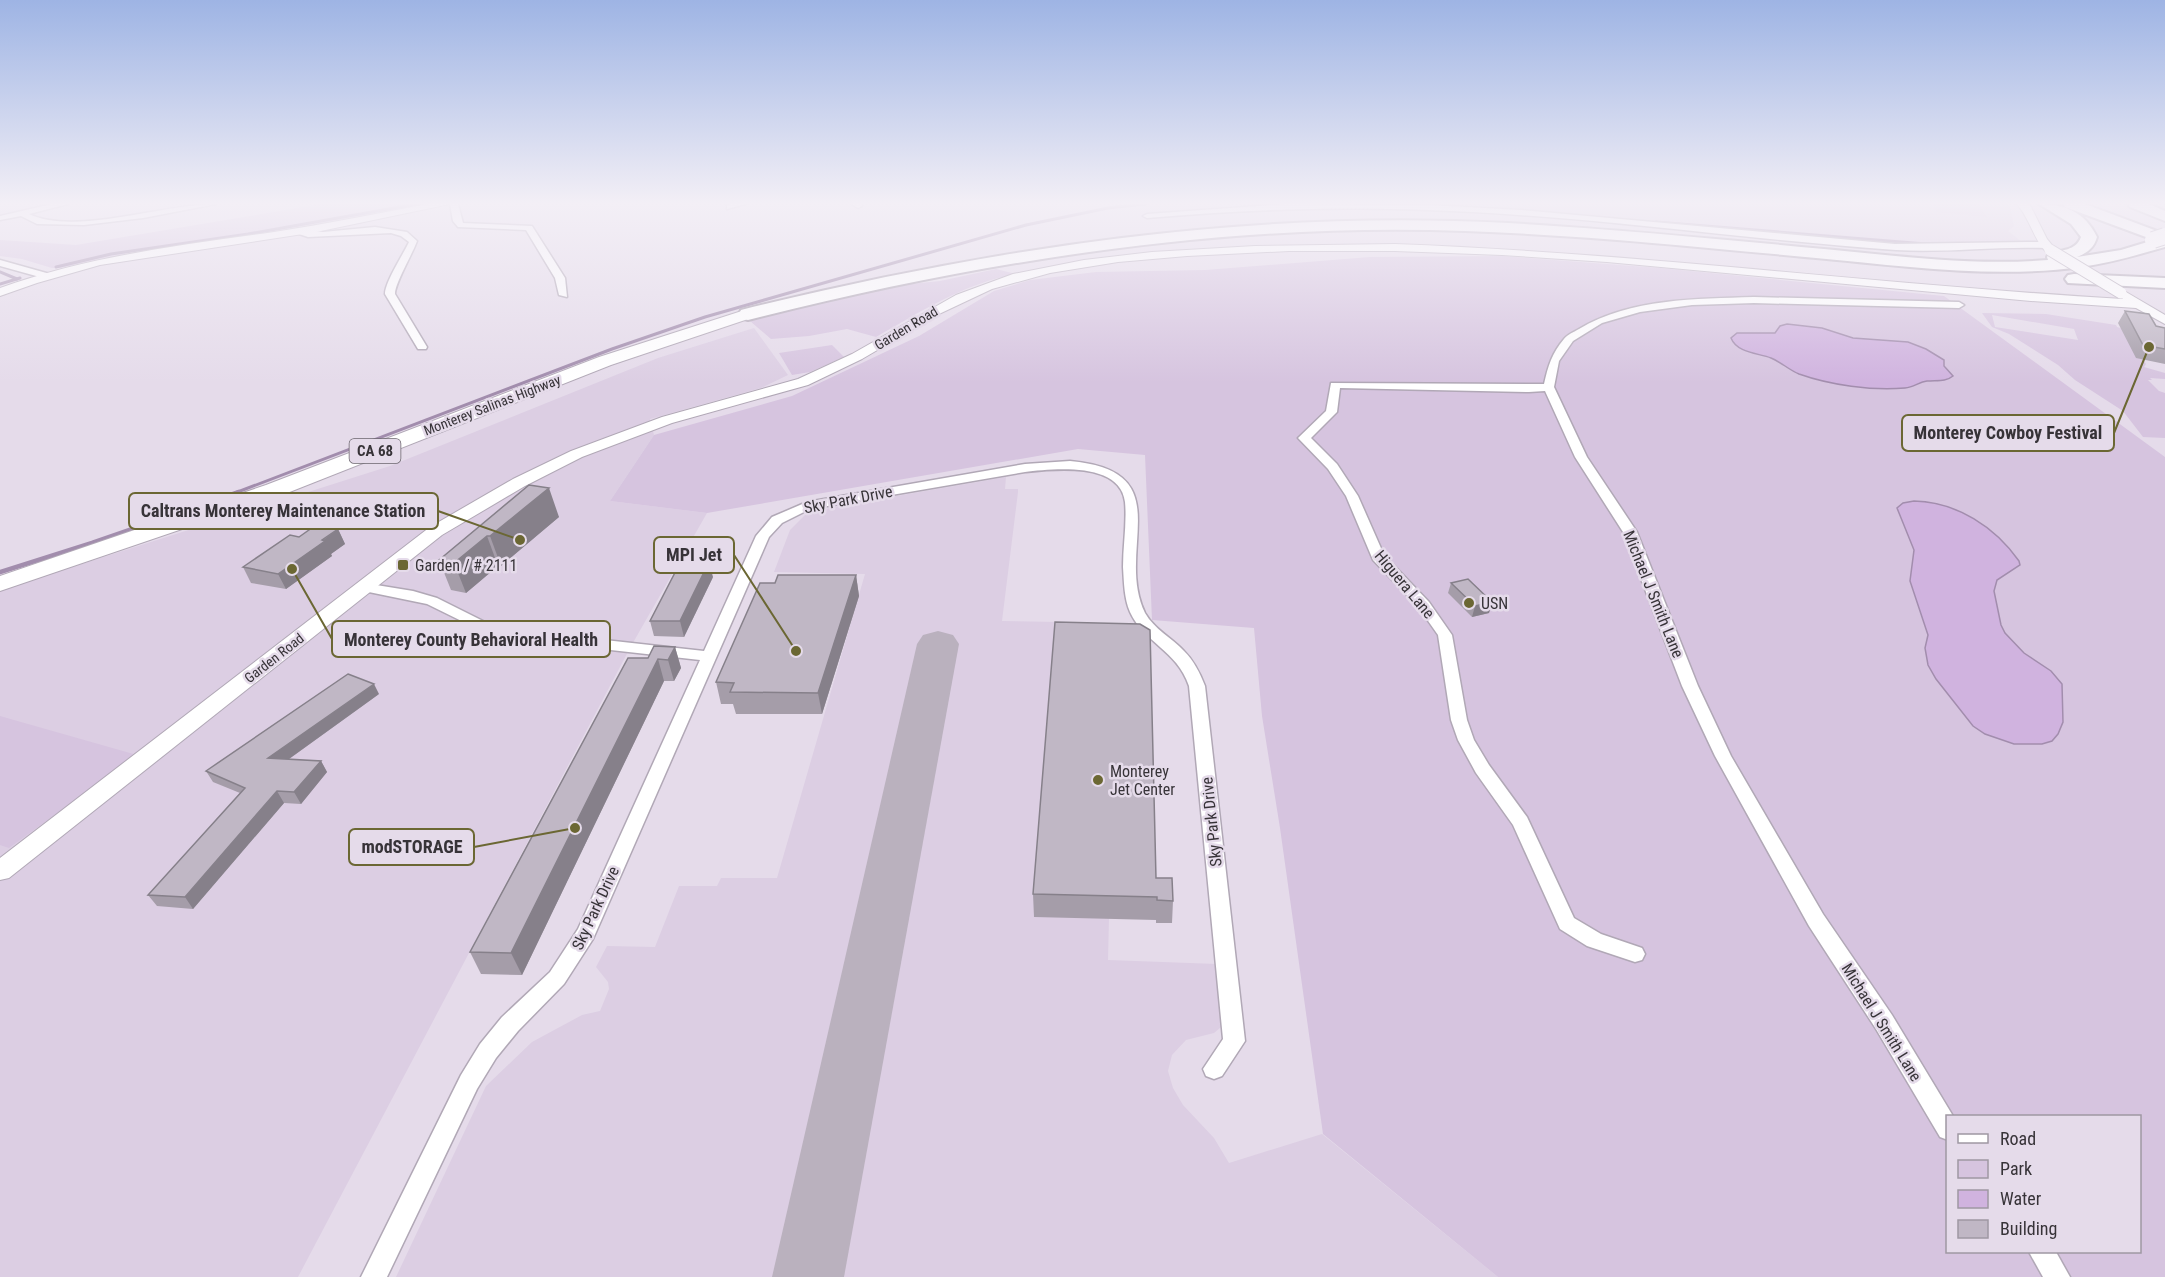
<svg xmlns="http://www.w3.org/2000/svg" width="2165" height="1277" font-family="'Roboto Condensed',sans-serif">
  <rect width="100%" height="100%" fill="#e5dbea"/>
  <g fill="#dccee3">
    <path d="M1420,204h586l4,2 4,20 -6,5 14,11 -88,6 -471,-43z"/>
    <path d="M754,328l34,47 -27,13 -111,31 4,16 -44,66 97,12 -77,135 -332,629h-298v-687l390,-124 268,-108z"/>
    <path d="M1006,477l-1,12h13v3l-16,129 56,1 -1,21 52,275 -1,42 109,4 5,55 -1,8 -7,6 -28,7 -14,15 -4,16 5,17 10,17 31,33 15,25 93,-29 176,143h-1102l90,-191 46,-44 50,-27 18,-4 9,-22 -1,-7 -12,-15 11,-21 48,1 24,-61h38l4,-8h56l88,-304 -91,-2 16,-42 15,-15 28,-8z"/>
  </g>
  <g fill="#d6c4df" fill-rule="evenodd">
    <path d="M321,204h113c-125,24 -250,40 -374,64h-8l-30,-9 -22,-3v-16l76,5z"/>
    <path d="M1932,204h46l9,13 -51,-5z"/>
    <path d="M1502,256l158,12 284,28 221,161v820h-667l-175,-143 -43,-306 -18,-112 -8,-88 -102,-8 -7,-165 -67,-6 -371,64 -97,-12 44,-66 138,-39 127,-60 75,-45 36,-11 66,-8 109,-2 165,-13zM1948,1116h192v136h-192z"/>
    <path d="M996,269l20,5c-51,9 -96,38 -140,63l-29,-8 -38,7 -38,3 -21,-18 11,-6 130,-29 49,-5z"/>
    <path d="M1982,313l64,1 70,11 1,2 7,2 22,35 -2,3 21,6v6l-15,-1 2,2h-4l11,11 6,2v45l-22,-1 -20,-26 -48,-31 -17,-15 -49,-31 -17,-7zM1992,315l82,14 4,11 -83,-13z"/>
    <path d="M832,345l12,12 -34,15 -18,3 -13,-22z"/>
    <path d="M0,716l137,39 -128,93 -9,-3z"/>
  </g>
  <g fill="#d0b3df" stroke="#a28dad" stroke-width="1.5">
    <path d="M1787,324l35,4 31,10 55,4 18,7 18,11v6l9,10c-7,6 -17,4 -26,5 -8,1 -13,6 -22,7 -33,3 -75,-3 -106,-14 -10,-4 -18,-12 -28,-16 -13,-5 -34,-5 -40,-20l6,-5h38l5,-7z"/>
    <path d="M1914,501c43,1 81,26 105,60l1,4 -23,15 -3,11 7,34 4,8 19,20 27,18 11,13 1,38 -5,12 -6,7 -10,3h-28l-29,-10 -12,-8 -37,-47 -8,-14 -3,-17 3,-13 -18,-54 4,-31 -17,-42 6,-5z"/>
  </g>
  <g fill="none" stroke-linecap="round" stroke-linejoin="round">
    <g stroke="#a28dad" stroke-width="3">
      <path d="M1372,204l51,1"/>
      <path d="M1656,222l270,22"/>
      <path d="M56,267l55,-13 137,-20 168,-30"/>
      <path d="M0,272l17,7"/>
      <path d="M0,284l20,-6"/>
      <path d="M235,493l377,-144 93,-32 321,-92 82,-17 37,-4"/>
    </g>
    <path stroke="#a28dad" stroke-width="4.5" d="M0,572l92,-29 147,-51"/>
    <path fill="#bab1be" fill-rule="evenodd" d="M938,631l15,4 6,9 -115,633h-72l145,-633 6,-9z"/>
    <defs>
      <g id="minor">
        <path d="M52,204h16l-39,10c46,22 134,-10 187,-10l-73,14 -59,7 -47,-1 -16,-8 -21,4v-4z"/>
        <path d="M450,204h8l5,19 69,3 33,52 2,19 -8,-2 -4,-17 -29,-48 -68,-3 -5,-6z"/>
        <path d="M731,204h14l-18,5v-4z"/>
        <path d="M852,204h9l1,2 -4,2z"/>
        <path d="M1285,204l143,1 93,5 374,34 131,-2h19l4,3 -4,3c-50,-2 -99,5 -149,2 -157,-11 -312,-35 -469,-40 -94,-4 -186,0 -280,8l-4,-2 4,-2z"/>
        <path d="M375,227l32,5 10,9c-5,14 -22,42 -22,53l32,53 -1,2h-8l-33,-55c0,-12 18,-39 24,-52l-8,-6 -10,-3 -83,4 -15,-5 4,-3 26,3z"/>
        <path d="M0,260l50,14 2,2 -5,3 -47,-13z"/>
        <path d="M1754,297l205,5 5,3 -5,3 -205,-5 -62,2 -52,7 -38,11 -29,18 -14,20 -5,26 33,70 50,75 61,154 33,70 92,158 69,101 61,101h-5v24l-8,-3 -64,-108 -67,-103 -94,-170 -33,-70 -59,-154 -48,-75 -30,-66 -16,1 -189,-4 -3,24 -26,26 26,26 21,32 26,59 45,47 23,33 15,85 7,20 15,25 38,52 47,101 27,16 41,14 3,6 -3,6 -7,2 -48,-16 -27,-17 -47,-104 -37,-52 -18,-33 -7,-20 -13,-85 -19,-27 -46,-48 -27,-64 -18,-27 -30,-31 28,-27 5,-28 213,1c4,-18 8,-31 20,-45 4,-5 10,-7 15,-10 52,-31 117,-30 175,-32z"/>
        <path d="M1070,461c112,10 44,88 75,152 9,16 27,25 39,38 10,10 16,22 21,35l40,355 -23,35 -8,3 -8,-3 -3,-7 20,-30 -34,-353c-12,-36 -45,-43 -59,-74 -6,-14 -6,-30 -7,-45 0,-22 4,-44 2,-65 -5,-41 -73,-33 -100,-30l-215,37 -28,14 -13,14 -176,402 -29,45 -46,47 -22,27 -19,31 -90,188h-26l100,-202 19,-31 22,-27 48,-45 28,-43 122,-269 -206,-23 -67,-33 -68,-14 -2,-3 2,-3 5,-1 49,8 24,7 60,30 207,23 52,-115 16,-19 35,-15 218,-38z"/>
        <path d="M2029,1252h27l14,25h-27z"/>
      </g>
      <g id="tertiary">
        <path d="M427,204h23l-134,28 -216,33 -63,18 -37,13v-8c89,-32 181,-43 274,-56 51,-8 102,-18 153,-28z"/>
        <path d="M2017,204h11l3,3 16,32 9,11 -2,2h-8c-13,-14 -16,-33 -29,-48z"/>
        <path d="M1395,244c244,9 485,41 728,55l-3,-3 6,-4 39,23v9l-29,-16 -105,-7 -424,-39 -105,-7 -107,-4h-106l-102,5 -69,6 -68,11 -58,16 -53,25 -77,45 -54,26 -136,38 -90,34 -57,29 -83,49 -433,343 -9,2v-22l430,-331 83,-48 58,-28 91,-34 136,-38 54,-25 104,-59 57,-21 71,-14 68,-8 103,-6z"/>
      </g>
      <path id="trunk" d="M748,309l6,2 2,3 -2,3 -143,48 -329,130 -282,96v-15l266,-91 333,-128z"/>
      <g id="motorway">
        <path d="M2039,204c26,0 46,8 58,33 -3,11 -10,16 -20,20l44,-7 33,-10 -89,-33 -2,-3h22l80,30v13c-28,8 -55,16 -84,20 -87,12 -177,-1 -265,-9 -116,-11 -233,-23 -351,-27 -241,-9 -484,30 -717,89l-7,-2 -2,-4 2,-4c250,-62 509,-101 767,-87 105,6 211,16 316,26 74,7 150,17 224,11l-1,-3 2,-4c12,-3 27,-2 32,-16l-10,-13z"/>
        <path d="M2128,204h21l16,7v10l-35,-14z"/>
        <path d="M2074,274l91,4v10l-97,-5 -3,-4 3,-4z"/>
      </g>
    </defs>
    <use href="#minor" stroke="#b1a8b6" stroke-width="3"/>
    <use href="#tertiary" stroke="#b1a8b6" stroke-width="2"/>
    <use href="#trunk" stroke="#b1a8b6" stroke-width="2"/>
    <use href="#motorway" stroke="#b1a8b6" stroke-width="4"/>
    <use href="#minor" fill="#fff" fill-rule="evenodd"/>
    <use href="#tertiary" fill="#fff" fill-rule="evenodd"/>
    <use href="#trunk" fill="#fff" fill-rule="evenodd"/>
    <use href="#motorway" fill="#fff" fill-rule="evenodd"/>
    <defs>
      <path id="tertiary-bridge" d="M2050,250l71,43"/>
      <path id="motorway-bridge" d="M2153,240l12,-4"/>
    </defs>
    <use href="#tertiary-bridge" stroke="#b1a8b6" stroke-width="13" stroke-linecap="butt"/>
    <use href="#motorway-bridge" stroke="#b1a8b6" stroke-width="18" stroke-linecap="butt"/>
    <use href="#tertiary-bridge" stroke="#fff" stroke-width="11"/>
    <use href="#motorway-bridge" stroke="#fff" stroke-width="16"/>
  </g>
  <g fill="#a59da9">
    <path d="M2125,311l31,15 9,2v36l-29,-6 -18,-35z"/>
    <path d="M529,485l30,32 -58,49h-3l-32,27 -15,-3 -12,-30z"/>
    <path d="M338,529l7,15 -14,10 1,2 -46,33 -35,-6 -8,-16 56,-30z"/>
    <path d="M856,575l3,21 -37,118h-86l-3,-10h-12l-5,-22 59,-99z"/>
    <path d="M713,577l-29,60 -30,-1 -4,-15z"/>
    <path d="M1451,583l41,19 -3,11 -17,4 -24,-24z"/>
    <path d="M675,647l6,21 -7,13h-10l-142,294 -41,-1 -11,-22 178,-294z"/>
    <path d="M379,694l-90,65 32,2 6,11 -26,32 -17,-1 -91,106 -36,-3 -9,-11 92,-102 -27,-11 -7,-11z"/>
    <path d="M1156,878l17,23 -1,22h-16v-3l-122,-3 -1,-23z"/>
  </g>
  <g fill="#86808a">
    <path d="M549,488l10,29 -58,49 -11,-30z"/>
    <path d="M338,529l7,15 -14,10 1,2 -46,33 -8,-15z"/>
    <path d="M487,536l11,30 -32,27 -12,-30z"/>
    <path d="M709,562l4,15 -29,60 -4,-16z"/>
    <path d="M856,575l3,21 -37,118 -4,-21z"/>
    <path d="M1492,602l-3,11 -17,4 3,-11z"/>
    <path d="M675,647l6,21 -7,13 -6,-21z"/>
    <path d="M658,659l6,22 -142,294 -11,-22z"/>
    <path d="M374,684l5,10 -104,75 -7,-11z"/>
    <path d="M321,761l6,11 -26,32 -7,-12z"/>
    <path d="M277,791l7,12 -91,106 -8,-12z"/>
  </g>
  <g fill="#c0b7c5" stroke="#86808a" stroke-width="1.5">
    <path d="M2125,311l24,3 7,12 9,2v21l-22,-4z"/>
    <path d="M529,485l20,3 -59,48h-3l-33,27 -15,-3z"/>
    <path d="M316,525l22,4 -16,11 3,1 -47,33 -35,-7 47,-32 9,2z"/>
    <path d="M681,561l28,1 -29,59h-30z"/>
    <path d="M778,575h78l-38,118 -88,-1 4,-9 -18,-1 44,-99h15z"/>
    <path d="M1468,579l24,23 -17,4 -24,-23z"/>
    <path d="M1055,622l85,2 10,6 6,248h16l1,23 -16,-1v-3l-124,-3z"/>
    <path d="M654,646l21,1 -7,13 -10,-1 -147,294 -41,-1 158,-294h20z"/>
    <path d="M348,674l26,10 -106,74 53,3 -27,31 -17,-1 -92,106 -37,-2 97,-107 -39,-17z"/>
  </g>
  <linearGradient id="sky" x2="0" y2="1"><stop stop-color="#9eb4e4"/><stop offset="0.53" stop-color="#f3eff6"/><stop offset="1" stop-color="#f3eff6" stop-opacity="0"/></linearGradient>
  <rect width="2165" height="383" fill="url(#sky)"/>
  <g fill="#6b6733" stroke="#e5dbea" stroke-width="2">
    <rect x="397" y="559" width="12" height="12" rx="3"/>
    <circle cx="1469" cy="603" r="6"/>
    <circle cx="1098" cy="780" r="6"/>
  </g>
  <g text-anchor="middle" stroke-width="5" stroke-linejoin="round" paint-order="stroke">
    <g font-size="14" fill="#373338" stroke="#e5dbea">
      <text transform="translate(906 328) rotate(-31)" y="5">Garden Road</text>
      <text transform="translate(492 405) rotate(-21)" y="5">Monterey Salinas Highway</text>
      <text transform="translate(274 658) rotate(-38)" y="5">Garden Road</text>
    </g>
    <rect fill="#e5dbea" stroke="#6b656d" stroke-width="1.5" x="349.5" y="439" width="51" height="24" rx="4.5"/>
    <g font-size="15" font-weight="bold" fill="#373338">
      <text x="375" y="456">CA 68</text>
    </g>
    <g font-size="16" fill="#373338" stroke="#e5dbea">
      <text transform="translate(848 499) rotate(-11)" y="6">Sky Park Drive</text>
      <text transform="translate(1405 584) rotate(50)" y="6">Higuera Lane</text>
      <text transform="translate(1654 594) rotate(68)" y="6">Michael J Smith Lane</text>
      <text transform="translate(1211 822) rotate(-96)" y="6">Sky Park Drive</text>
      <text transform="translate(595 908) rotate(-65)" y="6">Sky Park Drive</text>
      <text transform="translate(1882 1022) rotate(58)" y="6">Michael J Smith Lane</text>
    </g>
    <g font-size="16" fill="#373338" stroke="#e5dbea" text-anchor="start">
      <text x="415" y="571">Garden / # 2111</text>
      <text x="1481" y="609">USN</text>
      <text x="1110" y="777">Monterey<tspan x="1110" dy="18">Jet Center</tspan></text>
    </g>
  </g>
  <path fill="none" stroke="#6b6733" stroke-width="2" d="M2149 347L2114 433M520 540L438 511M796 651L734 555M292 569L332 639M575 828L474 847"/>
  <g fill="#6b6733" stroke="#e5dbea" stroke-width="2">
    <circle cx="2149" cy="347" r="6"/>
    <circle cx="520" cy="540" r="6"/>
    <circle cx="796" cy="651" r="6"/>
    <circle cx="292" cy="569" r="6"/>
    <circle cx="575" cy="828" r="6"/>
  </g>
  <g fill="#e5dbea" stroke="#6b6733" stroke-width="2">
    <rect x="1902" y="415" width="212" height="36" rx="6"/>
    <rect x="129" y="493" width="309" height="36" rx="6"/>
    <rect x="654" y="537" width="80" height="36" rx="6"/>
    <rect x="332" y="621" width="278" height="36" rx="6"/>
    <rect x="349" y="829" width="125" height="36" rx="6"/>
  </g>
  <g font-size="18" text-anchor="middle" font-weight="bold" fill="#373338">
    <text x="2008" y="439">Monterey Cowboy Festival</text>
    <text x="283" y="517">Caltrans Monterey Maintenance Station</text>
    <text x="694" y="561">MPI Jet</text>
    <text x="471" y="646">Monterey County Behavioral Health</text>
    <text x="412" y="853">modSTORAGE</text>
  </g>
  <rect x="1946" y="1115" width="195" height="138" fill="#e5dbea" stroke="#9f98a3" stroke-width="1.5"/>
  <rect x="1958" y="1134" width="30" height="9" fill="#ffffff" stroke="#9f98a3" stroke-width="1.5"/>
  <text x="2000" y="1145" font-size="18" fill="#373338">Road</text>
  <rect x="1958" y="1160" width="30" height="18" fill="#d6c4df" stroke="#9f98a3" stroke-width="1.5"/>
  <text x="2000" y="1175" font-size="18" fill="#373338">Park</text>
  <rect x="1958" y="1190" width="30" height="18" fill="#d0b3df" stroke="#9f98a3" stroke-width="1.5"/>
  <text x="2000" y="1205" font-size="18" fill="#373338">Water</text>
  <rect x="1958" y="1220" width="30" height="18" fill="#c0b7c5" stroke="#9f98a3" stroke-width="1.5"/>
  <text x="2000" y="1235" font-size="18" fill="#373338">Building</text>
</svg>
